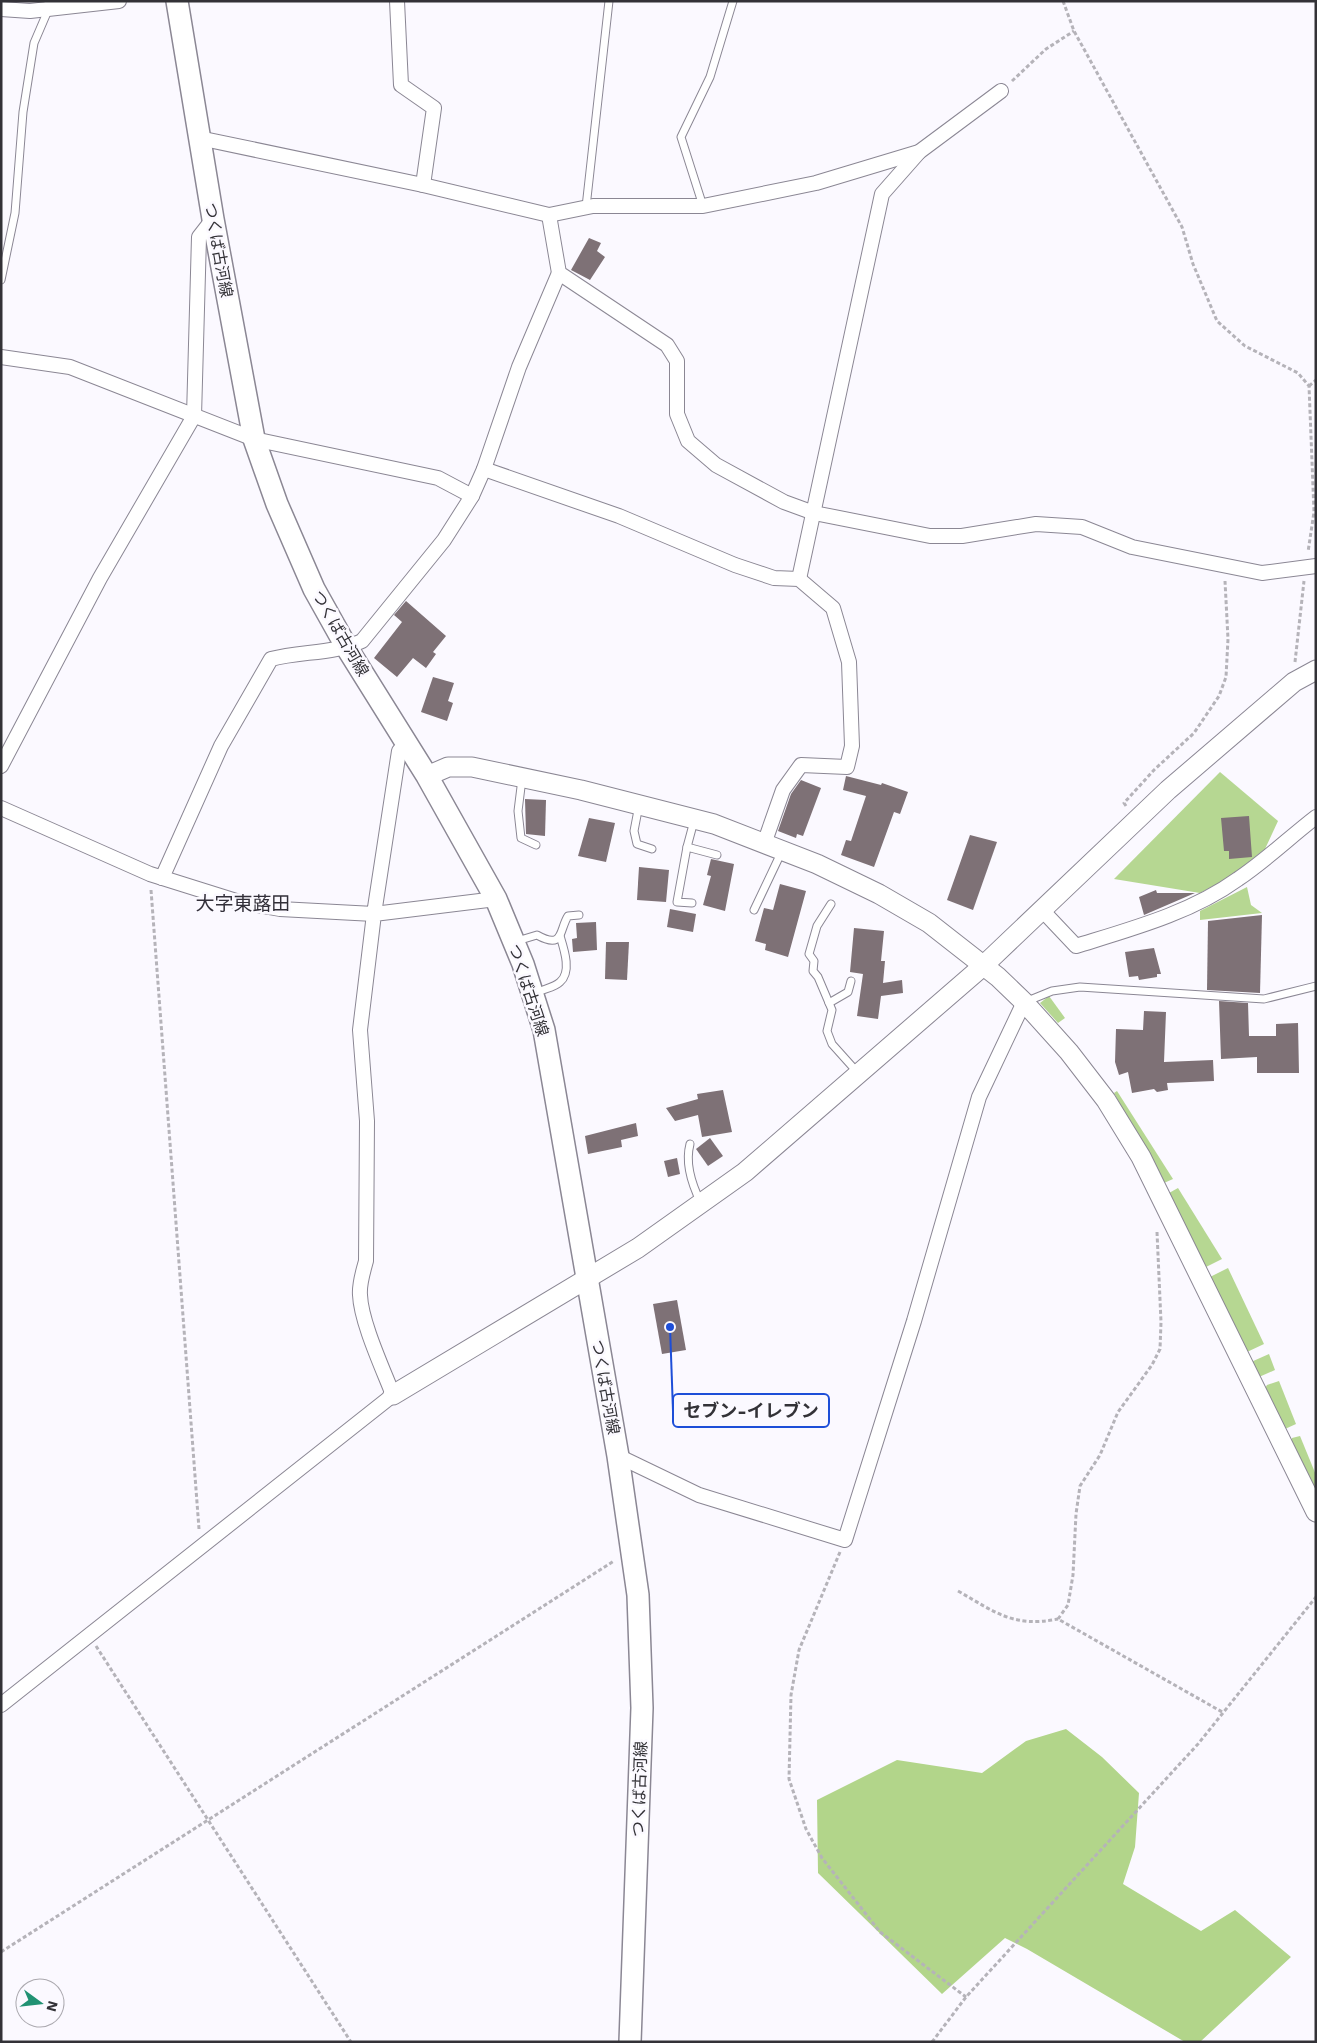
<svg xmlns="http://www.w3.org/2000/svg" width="1317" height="2043" font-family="'Work Sans','Noto Sans JP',sans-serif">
  <rect width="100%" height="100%" fill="#fbf9ff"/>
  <g fill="#b6d792">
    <path d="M1220,772l58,49 -13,28 -35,28 -30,16 -86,-14z"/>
    <path d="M1247,887l4,18 11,8 -62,7v-9z"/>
    <path d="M1049,996l16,22 -7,5 -18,-20z"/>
    <path d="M1117,1091l56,88 -9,4 -50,-90z"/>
    <path d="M1178,1188l44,71 -16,8 -37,-74z"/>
    <path d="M1228,1268l36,76 -17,8 -37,-75z"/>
    <path d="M1269,1354l6,16 -16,7 -8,-15z"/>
    <path d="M1279,1381l17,43 -11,5 -21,-39 3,-5z"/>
    <path d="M1300,1436l16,39v19l-25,-51 1,-5z"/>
  </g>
  <path fill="#b2d58a" d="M1066,1729l36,28 37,36 -4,54 -12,37 78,47 34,-21 56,47 -91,85h-15l-158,-93 -22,-11 -63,56 -124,-121 -1,-73 80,-40 85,13 44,-32z"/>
  <g fill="#7e7176">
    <path d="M589,238l12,5 -4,8 8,6 -15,23 -19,-10z"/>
    <path d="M406,601l40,35 -13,16 3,2 -10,14 -13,-10 -16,19 -23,-19 28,-36 -8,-7z"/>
    <path d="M433,677l21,6 -6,18 5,2 -6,18 -26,-9z"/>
    <path d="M846,776l35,9 1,-2 26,9 -8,22 -6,-2 -20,55 -33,-12 5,-15 5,1 15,-45 -23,-6z"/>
    <path d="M801,780l20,8 -18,48 -6,-2 -1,4 -18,-7 13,-37z"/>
    <path d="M525,799l21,1 -1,36 -19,-2z"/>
    <path d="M1249,816l3,41 -23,2v-8h-5l-3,-33z"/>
    <path d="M589,818l26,5 -9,39 -28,-6z"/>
    <path d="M970,835l27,7 -24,68 -26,-10z"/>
    <path d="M711,859l23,5 -9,47 -22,-6 8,-29 -4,-1z"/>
    <path d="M639,867l30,3 -3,32 -29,-2z"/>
    <path d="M780,884l26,7 -18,66 -23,-7 1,-6 -11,-3 9,-33 9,2z"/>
    <path d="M1156,890l1,3h38l-51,22 -5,-18z"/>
    <path d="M670,909l26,5 -3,18 -26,-5z"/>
    <path d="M1262,915l-2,78 -53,-3 1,-69z"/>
    <path d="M596,922l1,28 -24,2 -1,-13 5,-1 -1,-15z"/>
    <path d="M854,928l30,3 -3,30h4l-2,22 19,-3 1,13 -22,3 -3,23 -21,-3 6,-42 -13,-2z"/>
    <path d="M606,942h23l-2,38 -22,-1z"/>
    <path d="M1154,948l7,26h-4v3l-18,3 -1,-4 -9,1 -4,-25z"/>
    <path d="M1219,1001l29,2 1,33h27v-12l22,-1 1,50h-42v-16l-36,2z"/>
    <path d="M1144,1011l22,1 -2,50 49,-2 1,21 -47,2 1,7 -11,2 -3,-3 -22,4 -4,-21 -9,3 -4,-13 1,-33 27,1z"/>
    <path d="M723,1090l9,42 -30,5 -4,-22 -23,6 -9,-13 32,-9 -1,-5z"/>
    <path d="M636,1123l2,13 -17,4 1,7 -34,7 -3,-18z"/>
    <path d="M710,1138l13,18 -15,10 -12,-17z"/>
    <path d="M677,1158l3,16 -12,3 -4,-16z"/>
    <path d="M677,1300l9,50 -24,4 -9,-50z"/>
  </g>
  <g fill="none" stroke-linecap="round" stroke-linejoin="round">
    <defs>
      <g id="lane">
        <path d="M703,206l-22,-69 29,-60 23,-76"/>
        <path d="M586,207l23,-206"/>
        <path d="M1,280l14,-67 8,-101 11,-69 15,-35 -1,-7"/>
        <path d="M522,779l-4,32 3,27 15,7"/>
        <path d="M639,805l-5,26 3,13 15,5"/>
        <path d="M687,847l7,-26"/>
        <path d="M692,903l-15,-1 10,-55 30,8"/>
        <path d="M831,904l-14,22 -8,28 5,7 -1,10 5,6 14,33 -5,21 5,13 26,29"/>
        <path d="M754,910l28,-59"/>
        <path d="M517,941l20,-6c27,15 22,-5 31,-19l11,-1"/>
        <path d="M534,994c8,-5 20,-6 26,-12 12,-10 4,-33 0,-46"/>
        <path d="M1025,1002l27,-11 28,-4 184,12 52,-13"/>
        <path d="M829,1003l19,-11 3,-11"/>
        <path d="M690,1144c-5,19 2,41 11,59"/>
      </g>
      <g id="street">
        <path d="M1,9l29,2 89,-10"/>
        <path d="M199,138l224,47 11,-77 -33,-23 -4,-84"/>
        <path d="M423,185l126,30 44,-9h110l113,-23 103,-31 82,-61"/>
        <path d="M549,215l10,58 108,72 10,16v53l11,27 28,24 68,37 30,11 116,23h32l74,-12 46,3 50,20 130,26 54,-7"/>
        <path d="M1,357l69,10 184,72 184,39 34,18"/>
        <path d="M484,469l135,47 116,49 39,13 25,1 34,29 16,54 3,84 -5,21 -46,-2 -18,25 -19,54"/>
        <path d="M799,579l83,-385 37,-42"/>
        <path d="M1,766l99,-188 94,-162 5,-179 14,-18"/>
        <path d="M1,808l149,66 86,27 44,8 94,5 25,-163 9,-8"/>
        <path d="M162,878l59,-132 50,-87c30,-8 63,-5 91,-18l82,-101 28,-44 12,-27 35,-102 40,-94"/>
        <path d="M1041,909l35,37c55,-17 115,-33 162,-67 27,-18 52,-42 78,-62"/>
        <path d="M618,1456l81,39 146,45 69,-219 65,-224 45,-95"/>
        <path d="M1,1705l392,-310c-10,-26 -32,-73 -33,-100 -1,-11 3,-23 6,-34l1,-140 -7,-91 14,-116 122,-15"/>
      </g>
      <g id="secondary">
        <path d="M427,776l21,-9h24l109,23 133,34 103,40 62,30 50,29 69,54 26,25 45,50 37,48 35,57 175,355"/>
        <path d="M393,1395l245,-147 107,-76 238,-206 185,-176 126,-108 22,-12"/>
      </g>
      <path id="primary" d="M177,1l36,218 41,220 23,65 37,85 33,59 80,128 69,123 27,65 21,66 74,426 20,139 4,113 -12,334"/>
    </defs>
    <use href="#lane" stroke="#8b8794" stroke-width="9"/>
    <use href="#street" stroke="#8b8794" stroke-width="16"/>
    <use href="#secondary" stroke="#8b8794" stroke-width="21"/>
    <use href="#primary" stroke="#8b8794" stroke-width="24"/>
    <g stroke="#b5b3b9" stroke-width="3" stroke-dasharray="4 2.5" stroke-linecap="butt">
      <path d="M1063,1l11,30 108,196 11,37 24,57 28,25 53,27 11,13 5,126 -6,40"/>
      <path d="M1012,81l34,-32 28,-18"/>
      <path d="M1309,386l7,-6"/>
      <path d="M1295,662l9,-81"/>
      <path d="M1126,806l-2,-3 30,-33 40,-37 25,-37 7,-19 2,-38 -3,-58"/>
      <path d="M151,890l48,639"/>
      <path d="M1157,1232l4,90 -1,27 -8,16 -34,47 -18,43 -20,31 -4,28 -3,61 -5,30 -10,14 166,94"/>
      <path d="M840,1552l-41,98 -8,45 -2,84 17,50 16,29 58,74 86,65"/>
      <path d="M958,1591c37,21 55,37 100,28"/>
      <path d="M96,1646l255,396"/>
      <path d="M1,1952l613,-391"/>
      <path d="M932,2042l34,-45 232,-253 118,-147"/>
    </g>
    <use href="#lane" stroke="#fff" stroke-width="7"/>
    <use href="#street" stroke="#fff" stroke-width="14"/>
    <use href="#secondary" stroke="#fff" stroke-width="19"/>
    <use href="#primary" stroke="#fff" stroke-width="21"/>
  </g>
  <g text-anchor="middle" stroke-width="5" stroke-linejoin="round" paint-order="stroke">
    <g font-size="16" fill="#333237" stroke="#fbf9ff">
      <text transform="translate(219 250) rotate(80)" y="6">つくば古河線</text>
      <text transform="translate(341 633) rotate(60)" y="6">つくば古河線</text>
      <text transform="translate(529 990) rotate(72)" y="6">つくば古河線</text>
      <text transform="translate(606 1387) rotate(80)" y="6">つくば古河線</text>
      <text transform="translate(639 1789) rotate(-88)" y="6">つくば古河線</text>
    </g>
    <g font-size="19" fill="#322f39" stroke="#fbf9ff">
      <text x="243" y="910">大字東蕗田</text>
    </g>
  </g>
  <path fill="none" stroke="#1d4ed8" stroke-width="2" d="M670 1327L673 1411"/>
  <circle fill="#1d4ed8" stroke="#fbf9ff" stroke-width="2" cx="670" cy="1327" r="5"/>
  <rect fill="#fbf9ff" stroke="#1d4ed8" stroke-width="2" x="673" y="1394" width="156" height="33" rx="5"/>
  <g font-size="18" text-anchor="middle" font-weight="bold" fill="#333237">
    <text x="751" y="1417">セブン-イレブン</text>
  </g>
  <rect width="1317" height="2043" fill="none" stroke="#333237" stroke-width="5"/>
  <g transform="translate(40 2003) rotate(105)"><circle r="24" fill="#fbf9ff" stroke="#aba9af"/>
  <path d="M0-4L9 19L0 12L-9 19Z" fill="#219273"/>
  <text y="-8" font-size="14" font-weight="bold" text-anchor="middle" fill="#333237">N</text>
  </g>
</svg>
